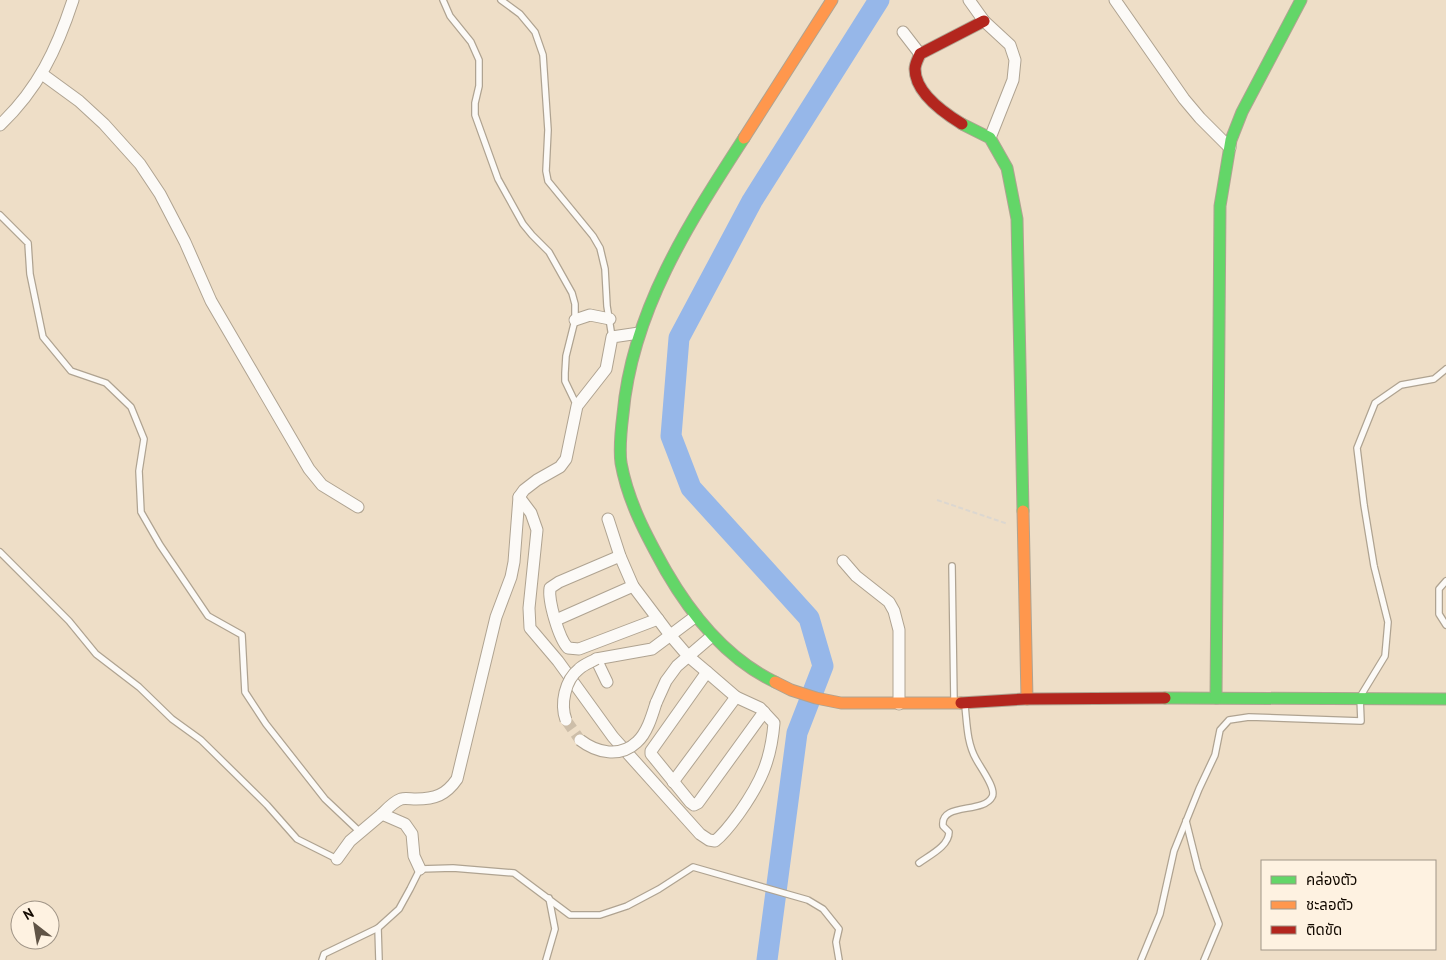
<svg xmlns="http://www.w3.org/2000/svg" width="1446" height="960" font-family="'PT Sans','Noto Sans Thai',sans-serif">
  <rect width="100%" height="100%" fill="#eedec7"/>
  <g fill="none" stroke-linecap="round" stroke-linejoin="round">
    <path stroke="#96b7e9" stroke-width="21" d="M767,960l30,-227 26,-67 -14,-48 -118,-130 -20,-52 8,-98 73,-137 127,-201"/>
    <path stroke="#cdbea9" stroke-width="11" stroke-dasharray="11 5.5" stroke-linecap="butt" d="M566,720l14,20"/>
    <defs>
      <g id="lane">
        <path d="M443,0l7,16 21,26 8,18v26l-4,17v12l23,64 25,45 9,11 17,17 23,41 3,11v16l-9,36 -1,17v8l12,25"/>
        <path d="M501,0l19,14 15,18 8,23 5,75 -2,41 2,10 45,55 7,12 5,21 2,37 5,31"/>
        <path d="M0,215l28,28 2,31 13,63 28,34 35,12 25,24 13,32 -5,32 2,41 19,33 48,71 34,19 3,57 21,32 59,75 35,33"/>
        <path d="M0,552l69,69 27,33 43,33 33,32 29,21 66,65 30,34 40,20"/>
        <path d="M952,566l2,135"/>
        <path d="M1446,581l-7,8v25l7,11"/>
        <path d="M1186,821l12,48 21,55 -15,36"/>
        <path d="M919,863c11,-8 30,-17 30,-31l-6,-6c-3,-24 40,-12 49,-29 5,-8 -12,-30 -16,-38 -9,-16 -9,-35 -11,-53"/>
        <path d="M322,960l2,-6 54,-26"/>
        <path d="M379,960l-1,-32 21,-19 11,-20 10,-20 33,-1 61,5 56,42h30l27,-9 32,-17 34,-22 115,33 15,9 16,20 -3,13 3,18"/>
        <path d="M546,960l9,-31 -6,-31"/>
        <path d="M1141,960l19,-46 14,-63 25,-62 16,-34 5,-25 9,-10 20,-3 112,4 -1,-24 25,-41 3,-34 -14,-56 -10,-61 -7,-57 18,-45 26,-18 33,-6 12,-10"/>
      </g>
      <g id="street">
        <path d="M969,0l15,21 26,24 5,15 -2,20 -23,58"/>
        <path d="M1115,0l69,99 16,19 30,30"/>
        <path d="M903,32l17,22"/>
        <path d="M42,74l37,27 25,23 36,40 20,30 25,48 26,59 98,168 13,16 36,22"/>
        <path d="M0,125c38,-36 57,-76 73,-125"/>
        <path d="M575,320l15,-5 20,4"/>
        <path d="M519,497l12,16 6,17 -8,78 1,20 28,33 55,76 87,97 9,6 6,1c10,-8 17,-18 25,-29 21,-30 31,-52 34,-89l-14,-15 -24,-11 -29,-25 -19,-16 -18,-21 -37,-49 -13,-30 -12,-37"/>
        <path d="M620,556l-61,26 -9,6c-2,13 9,51 18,60l11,1 79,-30"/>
        <path d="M843,561l13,15 33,26 5,9 5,19v74"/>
        <path d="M556,620l77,-34"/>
        <path d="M707,672l-56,79v3l39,48 4,3 4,-2 66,-91"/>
        <path d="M607,682l-11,-23 56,-10 44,-33"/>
        <path d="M656,703l10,-22 11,-15 35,-30"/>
        <path d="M673,782l63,-85"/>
        <path d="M337,859l13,-18 32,-27"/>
        <path d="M420,869l-6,-13 -2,-22 -7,-10 -23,-10c5,-5 11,-12 19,-15 4,-1 10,0 15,0 19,0 30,-4 41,-20l39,-162 15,-40 3,-15 5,-65 5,-7 13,-10 23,-13 6,-8 11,-53 29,-37 6,-32 27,-4"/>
      </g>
      <g id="fast">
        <path d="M962,124l28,14 17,30 10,51 6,292"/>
        <path d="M744,138c-55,85 -112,173 -121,276 -2,16 -4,34 -2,49 7,39 26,74 45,108 26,45 61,88 109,111"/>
        <path d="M1165,698l281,1"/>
        <path d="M1216,698l4,-492 11,-66 11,-28 59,-112"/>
      </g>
      <g id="slow">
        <path d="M744,138l88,-138"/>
        <path d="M1023,511l4,188"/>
        <path d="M775,682l16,8 25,8 25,5h120"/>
      </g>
      <g id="jam">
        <path d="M962,124c-18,-11 -47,-31 -47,-55 0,-5 3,-10 5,-15l64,-33"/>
        <path d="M961,703l64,-4 140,-1"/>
      </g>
    </defs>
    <use href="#lane" stroke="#afa391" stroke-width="8"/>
    <use href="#street" stroke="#afa391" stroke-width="13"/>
    <use href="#fast" stroke="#afa391" stroke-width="13"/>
    <use href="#slow" stroke="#afa391" stroke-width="13"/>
    <use href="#jam" stroke="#afa391" stroke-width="13"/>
    <path stroke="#dcd7d0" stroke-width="2" stroke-dasharray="5 2.5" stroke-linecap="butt" d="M937,500l71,24"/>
    <use href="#lane" stroke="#fcfaf7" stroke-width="5.5"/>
    <use href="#street" stroke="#fcfaf7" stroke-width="11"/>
    <use href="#fast" stroke="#63d668" stroke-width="11"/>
    <use href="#slow" stroke="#ff974d" stroke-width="11"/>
    <use href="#jam" stroke="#b3261e" stroke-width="11"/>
    <defs>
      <g id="street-bridge">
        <path d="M566,720c-6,-16 -1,-40 13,-51 4,-4 12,-7 17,-10"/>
        <path d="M580,740c17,13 40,18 57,2 10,-9 15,-26 19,-39"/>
      </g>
    </defs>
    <use href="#street-bridge" stroke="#afa391" stroke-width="13" stroke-linecap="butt"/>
    <use href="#street-bridge" stroke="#fcfaf7" stroke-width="11"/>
  </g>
  <rect x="1261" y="860" width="175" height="90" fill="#fef2e1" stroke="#a09587"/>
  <rect x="1271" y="876" width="25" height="8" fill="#63d668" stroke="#a09587"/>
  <text x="1306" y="885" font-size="15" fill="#130a00">คล่องตัว</text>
  <rect x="1271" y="901" width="25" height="8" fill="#ff974d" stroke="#a09587"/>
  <text x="1306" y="910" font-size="15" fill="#130a00">ชะลอตัว</text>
  <rect x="1271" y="926" width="25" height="8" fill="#b3261e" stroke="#a09587"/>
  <text x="1306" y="935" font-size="15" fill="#130a00">ติดขัด</text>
  <g transform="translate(35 925) rotate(329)"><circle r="24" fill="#fef2e1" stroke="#a09587"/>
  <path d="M0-4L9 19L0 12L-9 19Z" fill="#605446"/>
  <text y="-8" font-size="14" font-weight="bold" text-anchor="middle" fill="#130a00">N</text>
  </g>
</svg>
